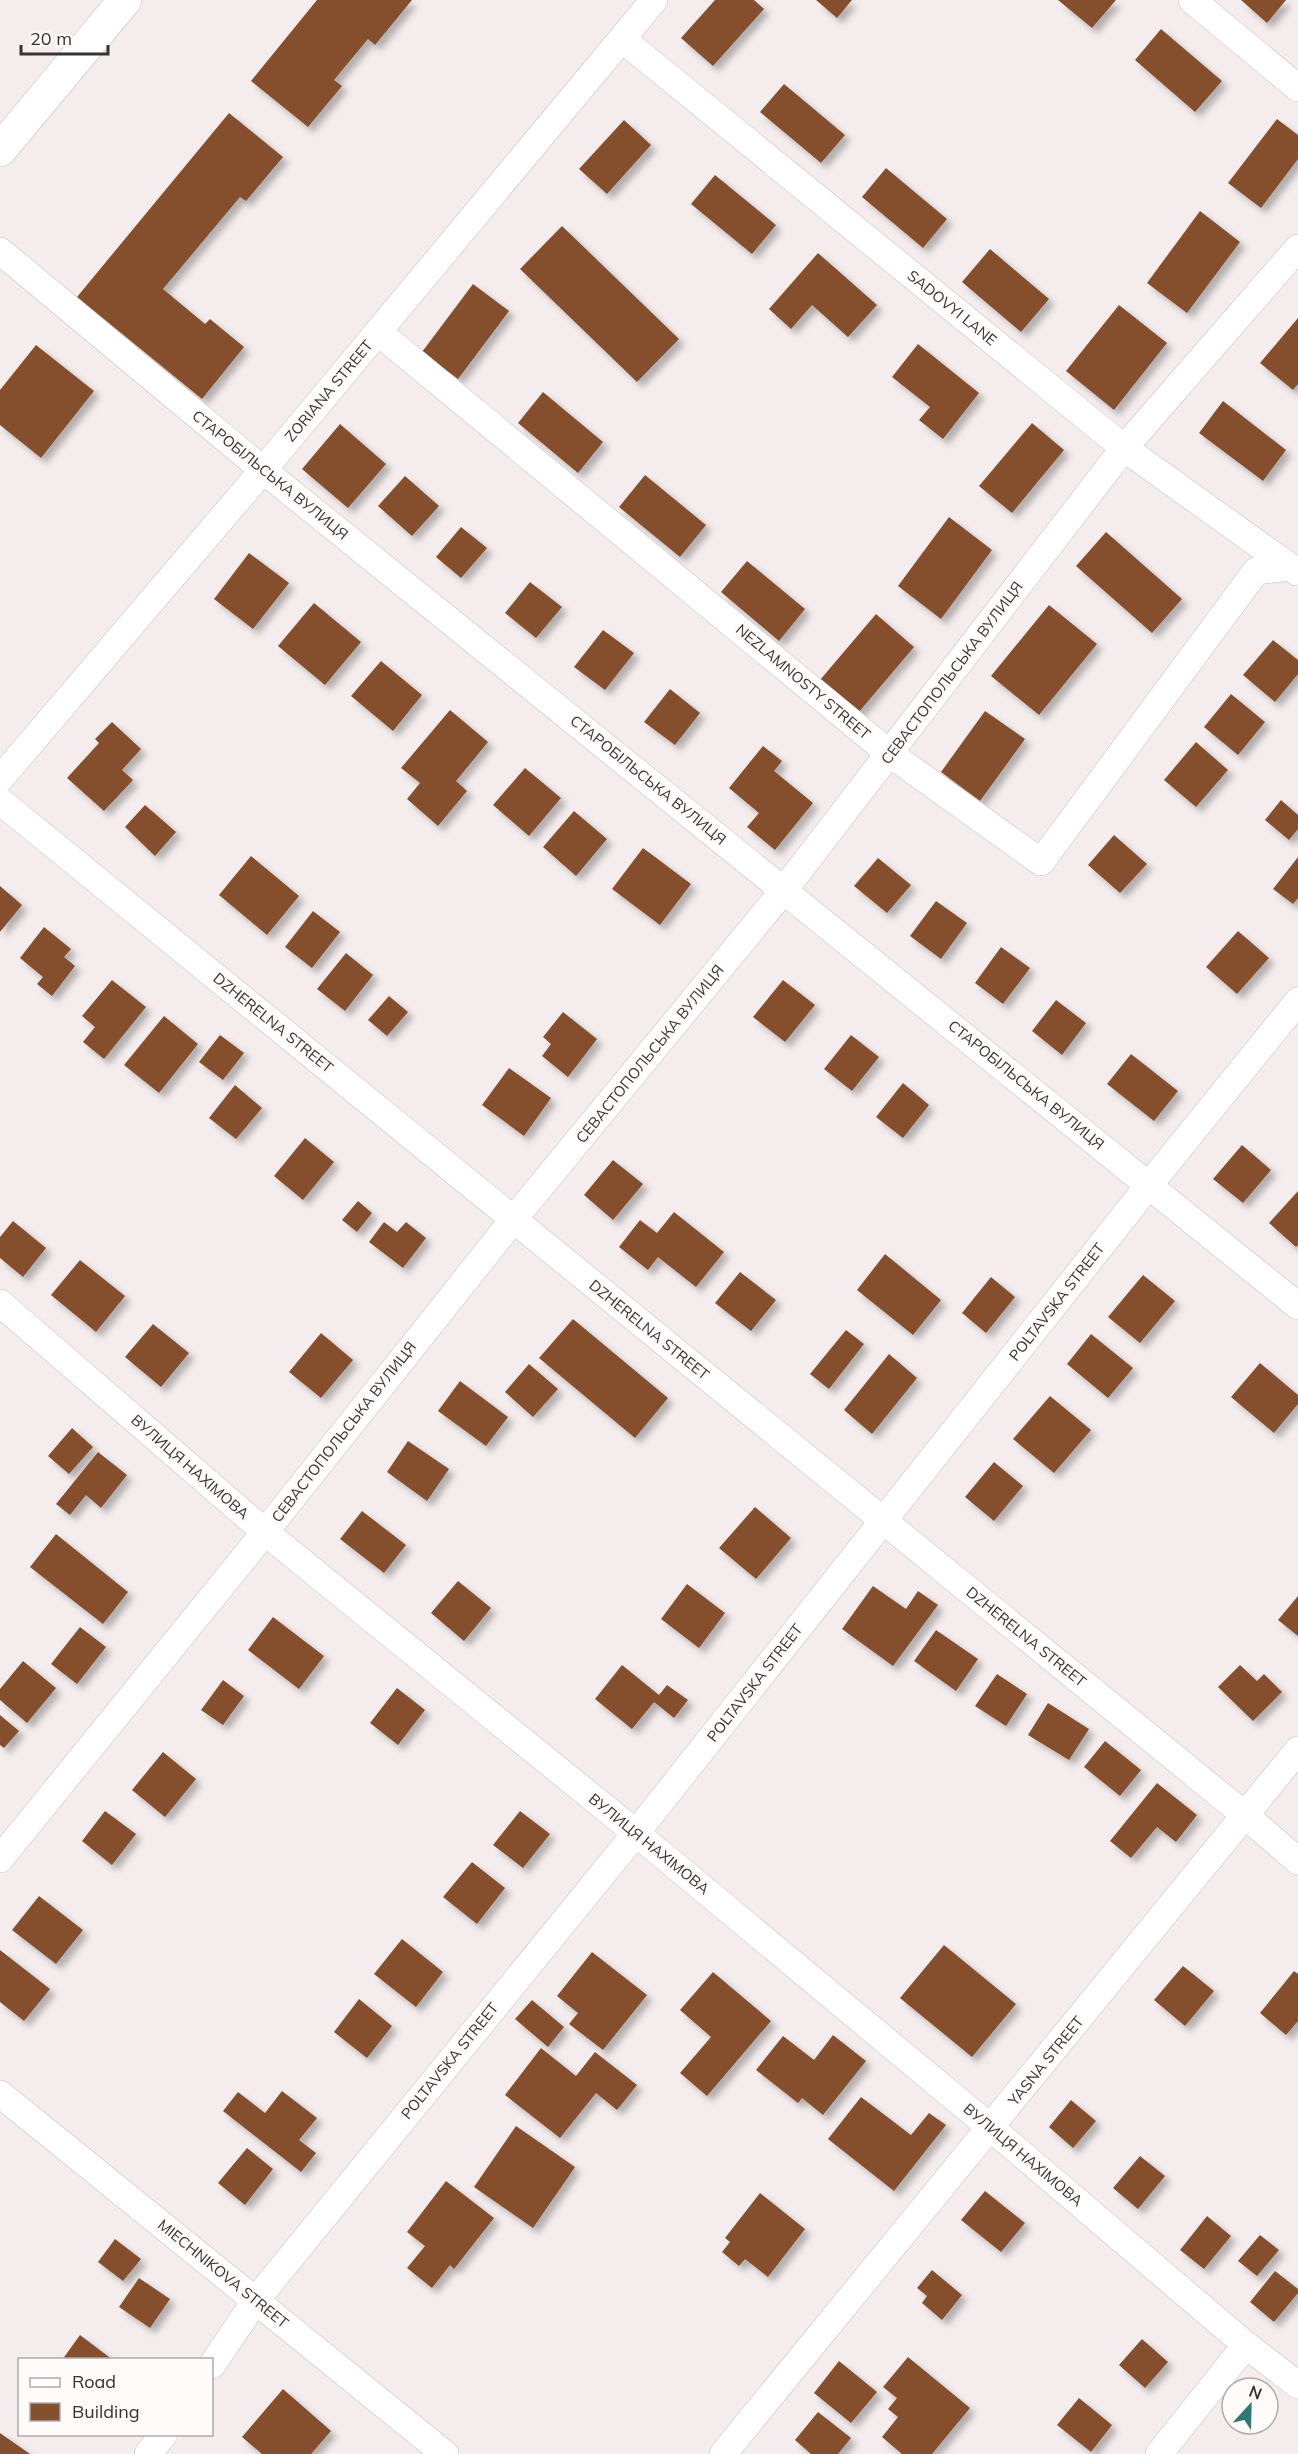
<svg xmlns="http://www.w3.org/2000/svg" width="1298" height="2454" font-family="Mulish,sans-serif">
  <defs>
    <filter id="shadow"><feDropShadow dx="5.5" dy="5.5" stdDeviation="3" flood-color="#0004"/></filter>
  </defs>
  <rect width="100%" height="100%" fill="#f5eded"/>
  <g fill="#85502f" filter="url(#shadow)">
    <path d="M317,0h95l-37,45 -7,-6 -34,41 8,6 -34,41 -57,-46z"/>
    <path d="M715,0h39l10,9 -51,57 -32,-28z"/>
    <path d="M816,0h36l-15,18z"/>
    <path d="M1058,0h58l-24,28z"/>
    <path d="M1241,0h45l-19,23z"/>
    <path d="M1161,29l61,52 -27,31 -60,-52z"/>
    <path d="M784,84l61,51 -24,28 -61,-51z"/>
    <path d="M229,113l54,44 -37,44 -6,-4 -77,92 42,35 5,-5 34,28 -42,52 -125,-102z"/>
    <path d="M1277,119l21,16v24l-37,49 -33,-25z"/>
    <path d="M624,120l27,25 -44,49 -28,-25z"/>
    <path d="M886,168l61,51 -24,29 -61,-51z"/>
    <path d="M715,175l61,50 -24,29 -61,-50z"/>
    <path d="M1200,211l40,31 -53,71 -40,-30z"/>
    <path d="M562,226l117,113 -42,43 -117,-113z"/>
    <path d="M990,249l59,50 -28,33 -59,-50z"/>
    <path d="M818,253l59,52 -29,32 -36,-32 -21,24 -22,-20z"/>
    <path d="M473,284l36,27 -51,68 -36,-27z"/>
    <path d="M1119,305l48,38 -53,67 -48,-39z"/>
    <path d="M1298,318v66l-5,6 -33,-27z"/>
    <path d="M918,344l61,49 -36,46 -24,-19 11,-13 -38,-30z"/>
    <path d="M36,345l58,46 -53,67 -41,-33v-35z"/>
    <path d="M543,392l60,50 -25,31 -60,-50z"/>
    <path d="M1223,401l63,49 -23,31 -64,-48z"/>
    <path d="M1032,423l32,27 -52,63 -33,-27z"/>
    <path d="M340,424l46,40 -38,44 -46,-39z"/>
    <path d="M645,475l61,50 -26,32 -61,-50z"/>
    <path d="M405,476l34,30 -27,30 -34,-30z"/>
    <path d="M949,517l43,33 -51,69 -43,-33z"/>
    <path d="M461,527l26,21 -26,30 -25,-21z"/>
    <path d="M1106,532l76,67 -30,34 -76,-67z"/>
    <path d="M249,553l40,30 -36,46 -39,-30z"/>
    <path d="M747,561l58,48 -26,32 -58,-49z"/>
    <path d="M530,582l32,25 -26,31 -31,-25z"/>
    <path d="M314,603l47,39 -36,43 -47,-39z"/>
    <path d="M1049,605l48,39 -58,71 -48,-39z"/>
    <path d="M876,614l38,33 -56,66 -38,-33z"/>
    <path d="M603,630l31,23 -29,37 -31,-23z"/>
    <path d="M1273,640l25,20v14l-23,28 -32,-27z"/>
    <path d="M381,661l41,34 -29,36 -42,-35z"/>
    <path d="M670,689l30,24 -25,32 -31,-23z"/>
    <path d="M1231,694l34,28 -27,33 -34,-28z"/>
    <path d="M450,710l38,32 -32,39 11,10 -29,35 -31,-27 13,-16 -19,-15z"/>
    <path d="M985,711l40,28 -45,62 -39,-29z"/>
    <path d="M112,722l29,27 -19,21 11,10 -29,31 -37,-33 32,-35 -4,-4z"/>
    <path d="M1196,742l32,28 -32,37 -32,-27z"/>
    <path d="M763,746l19,15 -8,10 39,32 -38,47 -28,-23 12,-14 -30,-25z"/>
    <path d="M525,768l36,30 -32,38 -36,-31z"/>
    <path d="M1281,800l17,15v14l-9,11 -24,-20z"/>
    <path d="M145,805l31,27 -21,24 -30,-29z"/>
    <path d="M574,811l33,28 -31,37 -33,-29z"/>
    <path d="M1114,835l33,29 -27,29 -32,-28z"/>
    <path d="M643,848l48,36 -31,41 -48,-36z"/>
    <path d="M251,856l48,40 -32,39 -48,-40z"/>
    <path d="M1298,857v41l-5,6 -20,-15z"/>
    <path d="M878,858l33,27 -24,28 -33,-27z"/>
    <path d="M0,886l22,19 -22,27z"/>
    <path d="M936,901l31,22 -26,36 -31,-23z"/>
    <path d="M313,911l27,21 -28,36 -27,-21z"/>
    <path d="M44,927l27,22 -7,8 11,9 -23,30 -15,-12 6,-7 -23,-19z"/>
    <path d="M1238,931l31,27 -32,36 -31,-27z"/>
    <path d="M1001,947l29,21 -27,36 -28,-21z"/>
    <path d="M346,953l27,22 -28,36 -28,-22z"/>
    <path d="M112,980l34,27 -42,52 -21,-17 12,-15 -13,-11z"/>
    <path d="M783,980l32,25 -30,37 -32,-25z"/>
    <path d="M389,996l19,16 -21,24 -19,-16z"/>
    <path d="M1056,1000l30,23 -24,32 -30,-24z"/>
    <path d="M563,1012l34,27 -29,38 -26,-21 9,-12 -8,-7z"/>
    <path d="M164,1016l34,28 -39,49 -35,-28z"/>
    <path d="M220,1035l24,18 -21,27 -24,-18z"/>
    <path d="M851,1035l28,22 -27,34 -28,-22z"/>
    <path d="M1131,1054l47,37 -24,30 -47,-37z"/>
    <path d="M509,1068l42,30 -27,38 -42,-31z"/>
    <path d="M903,1083l26,22 -26,33 -27,-21z"/>
    <path d="M235,1085l27,23 -26,31 -27,-21z"/>
    <path d="M305,1138l29,24 -31,38 -29,-24z"/>
    <path d="M1242,1145l29,25 -28,33 -30,-24z"/>
    <path d="M613,1160l30,24 -30,36 -29,-25z"/>
    <path d="M1298,1191v54l-2,2 -27,-24z"/>
    <path d="M358,1201l14,12 -15,19 -15,-12z"/>
    <path d="M674,1212l50,40 -28,35 -38,-30 -10,13 -29,-23 21,-27 17,13z"/>
    <path d="M13,1221l33,27 -23,29 -23,-19v-21z"/>
    <path d="M384,1222l13,10 9,-10 20,16 -23,30 -34,-26z"/>
    <path d="M885,1254l56,46 -28,35 -56,-45z"/>
    <path d="M80,1260l45,36 -29,36 -45,-37z"/>
    <path d="M740,1272l36,28 -25,31 -36,-28z"/>
    <path d="M1143,1275l32,26 -35,42 -32,-26z"/>
    <path d="M991,1277l24,20 -29,36 -24,-20z"/>
    <path d="M573,1319l95,79 -33,40 -96,-80z"/>
    <path d="M153,1324l36,29 -28,34 -36,-30z"/>
    <path d="M846,1330l18,14 -35,45 -19,-15z"/>
    <path d="M321,1333l32,27 -32,38 -32,-26z"/>
    <path d="M1091,1334l42,34 -25,30 -41,-34z"/>
    <path d="M889,1354l28,24 -45,56 -28,-24z"/>
    <path d="M1260,1363l38,32v9l-24,29 -43,-36z"/>
    <path d="M529,1364l29,25 -25,28 -28,-25z"/>
    <path d="M460,1381l48,36 -22,29 -48,-35z"/>
    <path d="M1050,1396l41,34 -37,43 -41,-34z"/>
    <path d="M72,1428l21,19 -24,27 -21,-18z"/>
    <path d="M408,1441l41,28 -22,32 -40,-29z"/>
    <path d="M98,1452l29,23 -26,33 -15,-13 -16,20 -14,-11z"/>
    <path d="M994,1462l29,24 -29,35 -29,-24z"/>
    <path d="M755,1507l36,31 -35,41 -37,-31z"/>
    <path d="M362,1511l44,34 -22,28 -44,-34z"/>
    <path d="M56,1534l72,58 -25,32 -73,-57z"/>
    <path d="M458,1581l33,27 -27,33 -33,-28z"/>
    <path d="M687,1584l38,29 -26,35 -38,-29z"/>
    <path d="M873,1586l33,23 12,-18 20,14 -45,61 -51,-37z"/>
    <path d="M1298,1596v40l-20,-16z"/>
    <path d="M273,1617l51,39 -25,33 -51,-39z"/>
    <path d="M80,1627l26,20 -29,37 -26,-20z"/>
    <path d="M936,1630l42,29 -22,32 -42,-30z"/>
    <path d="M23,1661l33,27 -29,35 -27,-23v-11z"/>
    <path d="M622,1665l37,30 8,-10 21,15 -14,18 -20,-16 -22,27 -37,-30z"/>
    <path d="M1240,1665l17,16 7,-7 18,18 -29,29 -35,-34z"/>
    <path d="M997,1674l30,20 -21,32 -31,-20z"/>
    <path d="M223,1680l21,16 -21,29 -22,-15z"/>
    <path d="M397,1688l28,22 -27,35 -28,-22z"/>
    <path d="M1048,1703l41,26 -20,31 -41,-25z"/>
    <path d="M0,1715l19,16 -15,17 -4,-3z"/>
    <path d="M1105,1741l36,29 -21,26 -36,-29z"/>
    <path d="M163,1752l33,27 -31,38 -33,-27z"/>
    <path d="M1157,1783l40,32 -21,27 -19,-15 -26,31 -21,-17z"/>
    <path d="M105,1811l31,23 -24,31 -30,-24z"/>
    <path d="M520,1811l30,23 -27,34 -30,-23z"/>
    <path d="M472,1862l33,26 -28,36 -34,-27z"/>
    <path d="M39,1896l44,34 -27,34 -44,-34z"/>
    <path d="M402,1939l41,33 -27,35 -42,-33z"/>
    <path d="M944,1945l72,59 -44,53 -72,-59z"/>
    <path d="M0,1950l50,39 -26,32 -24,-19z"/>
    <path d="M592,1952l55,43 -44,55 -34,-26 9,-11 -21,-17z"/>
    <path d="M1183,1966l31,25 -29,35 -31,-26z"/>
    <path d="M1294,1971l4,3v47l-12,14 -26,-22z"/>
    <path d="M713,1972l58,49 -64,75 -27,-23 31,-36 -31,-27z"/>
    <path d="M359,1999l33,27 -25,32 -33,-26z"/>
    <path d="M532,2000l32,27 -16,20 -33,-28z"/>
    <path d="M833,2035l33,26 -43,54 -21,-17 -4,5 -42,-33 27,-34 31,24z"/>
    <path d="M541,2048l35,28 19,-24 42,33 -20,25 -21,-17 -36,45 -55,-43z"/>
    <path d="M282,2091l35,27 -18,22 17,13 -15,19 -78,-61 15,-19 27,21z"/>
    <path d="M861,2097l50,38 18,-22 17,12 -52,66 -66,-52z"/>
    <path d="M1071,2100l25,21 -23,27 -24,-21z"/>
    <path d="M516,2126l59,41 -42,61 -59,-41z"/>
    <path d="M247,2148l26,21 -28,36 -27,-22z"/>
    <path d="M1140,2156l25,20 -27,33 -25,-21z"/>
    <path d="M446,2181l48,37 -40,51 -4,-4 -18,23 -25,-20 18,-22 -18,-14z"/>
    <path d="M985,2191l40,32 -24,29 -40,-32z"/>
    <path d="M760,2193l45,36 -37,48 -23,-18 -6,7 -17,-14 8,-10 -5,-4z"/>
    <path d="M1207,2216l24,20 -27,33 -24,-19z"/>
    <path d="M1260,2235l19,15 -22,26 -19,-15z"/>
    <path d="M115,2239l26,20 -18,22 -25,-19z"/>
    <path d="M932,2270l30,25 -20,25 -20,-17 5,-7 -10,-8z"/>
    <path d="M1275,2271l23,18v4l-24,29 -24,-20z"/>
    <path d="M139,2278l31,21 -20,29 -31,-21z"/>
    <path d="M80,2335l33,25h-51z"/>
    <path d="M1142,2339l26,23 -23,26 -26,-23z"/>
    <path d="M908,2357l62,51 -38,46h-30l-20,-17 16,-20 -10,-8 9,-11 -14,-11z"/>
    <path d="M839,2361l38,31 -26,31 -37,-30z"/>
    <path d="M283,2389l48,42 -20,23h-49l-20,-17z"/>
    <path d="M1079,2398l33,27 -21,27 -34,-27z"/>
    <path d="M818,2412l33,26 -13,16h-27l-16,-14z"/>
    <path d="M0,2433l30,21h-30z"/>
  </g>
  <g fill="none" stroke-linecap="round" stroke-linejoin="round">
    <defs>
      <g id="minor">
        <path d="M1192,0l106,88"/>
        <path d="M622,39l502,409 173,124"/>
        <path d="M0,251l263,219 1035,836"/>
        <path d="M378,332l512,422 151,108 215,-291 34,-4"/>
        <path d="M0,779l263,-309 391,-470"/>
        <path d="M0,801l1246,1015 52,45"/>
        <path d="M0,1303l265,229 371,301 355,295 255,217 52,40"/>
        <path d="M0,1859l265,-327 248,-312 271,-330 340,-442 174,-200"/>
        <path d="M0,2094l445,360"/>
        <path d="M212,2365l44,-65 380,-467 513,-648 149,-184"/>
        <path d="M148,2454l16,-20"/>
        <path d="M723,2454l575,-704"/>
        <path d="M1159,2454l87,-109"/>
      </g>
      <path id="secondary" d="M0,150l125,-150"/>
    </defs>
    <use href="#minor" stroke="#c5bebe" stroke-width="28"/>
    <use href="#secondary" stroke="#c5bebe" stroke-width="34"/>
    <use href="#minor" stroke="#fff" stroke-width="27"/>
    <use href="#secondary" stroke="#fff" stroke-width="33"/>
  </g>
  <g text-anchor="middle" stroke-width="6" stroke-linejoin="round" paint-order="stroke">
    <g font-size="15" fill="#363333" stroke="#fffbfb">
      <text transform="translate(952 308) rotate(39)" y="5">SADOVYI LANE</text>
      <text transform="translate(329 391) rotate(-50)" y="5">ZORIANA STREET</text>
      <text transform="translate(270 475) rotate(39)" y="5">СТАРОБІЛЬСЬКА ВУЛИЦЯ</text>
      <text transform="translate(952 673) rotate(-53)" y="5">СЕВАСТОПОЛЬСЬКА ВУЛИЦЯ</text>
      <text transform="translate(803 682) rotate(40)" y="5">NEZLAMNOSTY STREET</text>
      <text transform="translate(648 780) rotate(39)" y="5">СТАРОБІЛЬСЬКА ВУЛИЦЯ</text>
      <text transform="translate(273 1023) rotate(39)" y="5">DZHERELNA STREET</text>
      <text transform="translate(650 1054) rotate(-51)" y="5">СЕВАСТОПОЛЬСЬКА ВУЛИЦЯ</text>
      <text transform="translate(1026 1085) rotate(39)" y="5">СТАРОБІЛЬСЬКА ВУЛИЦЯ</text>
      <text transform="translate(1057 1302) rotate(-52)" y="5">POLTAVSKA STREET</text>
      <text transform="translate(649 1330) rotate(39)" y="5">DZHERELNA STREET</text>
      <text transform="translate(344 1432) rotate(-52)" y="5">СЕВАСТОПОЛЬСЬКА ВУЛИЦЯ</text>
      <text transform="translate(190 1467) rotate(41)" y="5">ВУЛИЦЯ НАХІМОВА</text>
      <text transform="translate(1026 1637) rotate(39)" y="5">DZHERELNA STREET</text>
      <text transform="translate(755 1683) rotate(-52)" y="5">POLTAVSKA STREET</text>
      <text transform="translate(649 1844) rotate(39)" y="5">ВУЛИЦЯ НАХІМОВА</text>
      <text transform="translate(450 2061) rotate(-51)" y="5">POLTAVSKA STREET</text>
      <text transform="translate(1046 2061) rotate(-51)" y="5">YASNA STREET</text>
      <text transform="translate(1023 2155) rotate(40)" y="5">ВУЛИЦЯ НАХІМОВА</text>
      <text transform="translate(223 2274) rotate(39)" y="5">MIECHNIKOVA STREET</text>
    </g>
  </g>
  <rect x="18" y="2358" width="195" height="78" fill="#fffbfb" stroke="#afabab" stroke-width="1.5"/>
  <rect x="30" y="2378" width="30" height="9" fill="#ffffff" stroke="#afabab" stroke-width="1.5"/>
  <text x="72" y="2388" font-size="18" fill="#363333">Road</text>
  <rect x="30" y="2403" width="30" height="18" fill="#85502f" stroke="#afabab" stroke-width="1.5"/>
  <text x="72" y="2418" font-size="18" fill="#363333">Building</text>
  <g transform="translate(1250 2406) rotate(22)"><circle r="28" fill="#fffbfb" stroke="#afabab" stroke-width="1.5"/>
  <path d="M0-4.5L10 22L0 15L-10 22Z" fill="#307871"/>
  <text y="-9" font-size="16" font-weight="bold" text-anchor="middle" fill="#363333">N</text>
  </g>
  <path d="M21 45v9h87v-9" fill="none" stroke="#363333" stroke-width="3"/>
  <text x="30" y="45" font-size="18" fill="#363333" stroke="#fffbfb" stroke-width="4.5" paint-order="stroke">20 m</text>
</svg>
